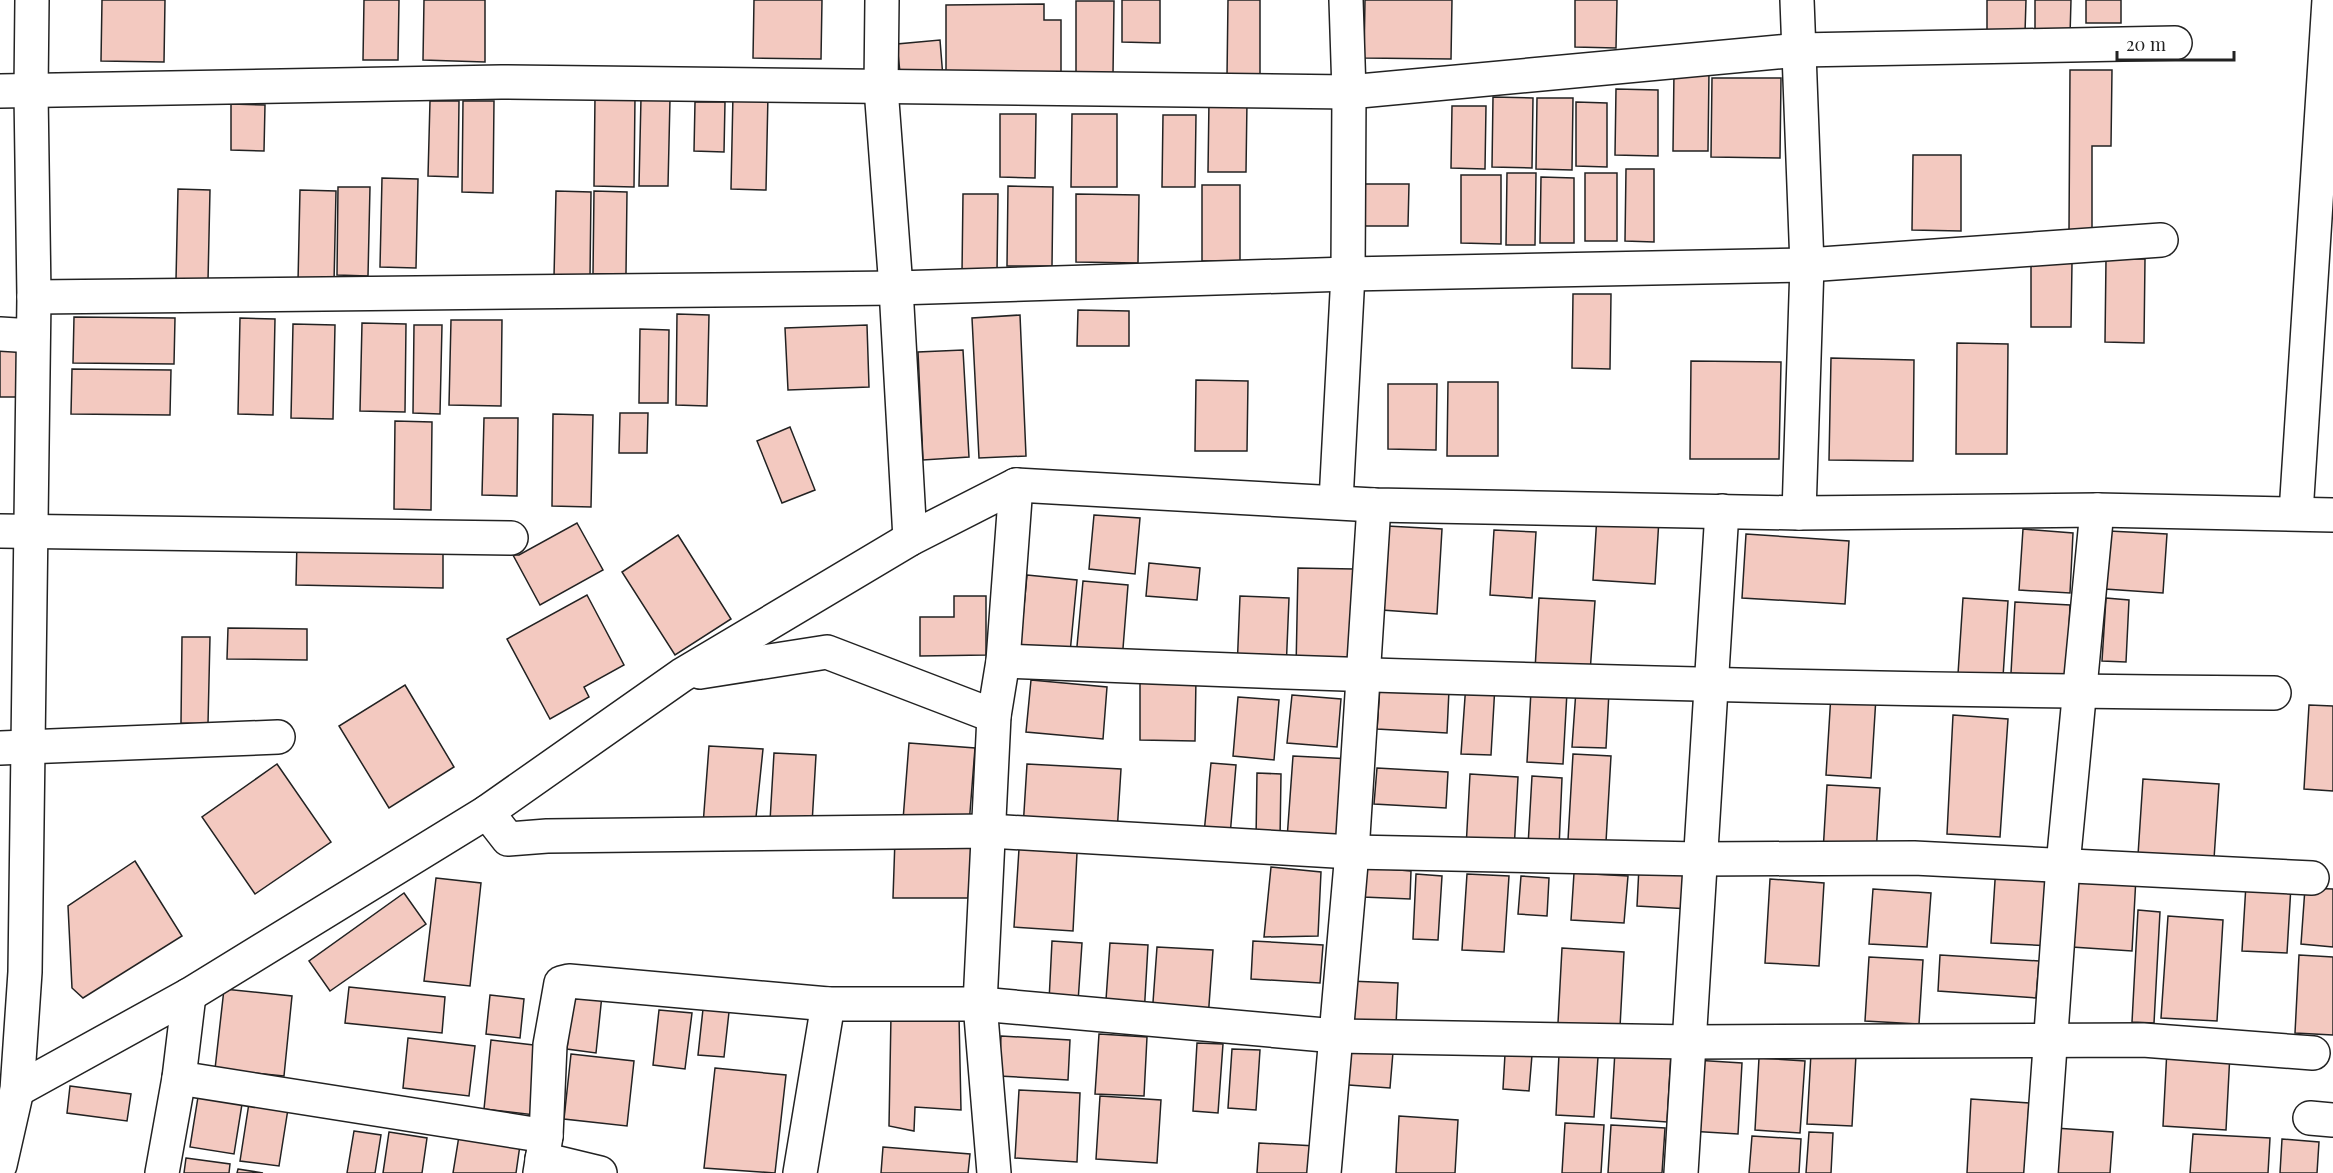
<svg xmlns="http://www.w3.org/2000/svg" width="2333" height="1173" font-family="'Playfair Display',serif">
  <rect width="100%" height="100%" fill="#fff"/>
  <g fill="#f3c9c0" stroke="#222" stroke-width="1.5">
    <path d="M102,0h63l-1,62 -63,-1z"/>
    <path d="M364,0h35l-1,60h-35z"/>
    <path d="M424,0h61v62l-62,-2z"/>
    <path d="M754,0h68l-1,59 -68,-1z"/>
    <path d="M1122,0h38v43l-38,-1z"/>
    <path d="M1228,0h32v78l-33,-1z"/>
    <path d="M1365,0h87l-1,59 -87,-1z"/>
    <path d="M1575,0h42l-1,48 -41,-1z"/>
    <path d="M1987,0h39l-1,33 -38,-1z"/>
    <path d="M2035,0h36l-1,36 -35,-1z"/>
    <rect x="2086" y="0" width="35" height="23"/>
    <path d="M1076,1h38l-1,74 -37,-1z"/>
    <path d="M1044,4v16h17v52l-115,2v-69z"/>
    <path d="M940,40l3,38 -42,4 -4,-38z"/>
    <path d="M2070,70h42l-1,76h-19v86l-23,-1z"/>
    <path d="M1674,71h35l-1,80h-35z"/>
    <path d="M1712,78h69l-1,80 -69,-1z"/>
    <path d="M1616,89l42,1v66l-43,-1z"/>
    <path d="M733,94h35l-2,96 -35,-1z"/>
    <path d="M595,96l40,1 -1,90 -40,-1z"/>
    <path d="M1493,97l40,1 -1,70 -40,-1z"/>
    <path d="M641,98l29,1 -2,87h-29z"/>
    <path d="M1537,98h36l-1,72 -36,-1z"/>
    <path d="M1209,100l38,1 -1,71h-38z"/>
    <path d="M430,101h29l-1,76 -30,-1z"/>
    <path d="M463,101h31l-1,92 -31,-1z"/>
    <path d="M695,102h30l-1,50 -30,-1z"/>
    <path d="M1576,102l31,1v64l-31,-1z"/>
    <path d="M231,104l34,1 -1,46 -33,-1z"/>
    <path d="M1452,106h34l-1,63 -34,-1z"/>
    <path d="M1000,114h36l-1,64 -35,-1z"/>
    <path d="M1072,114h45v73h-46z"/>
    <path d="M1163,115h33l-1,72h-33z"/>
    <path d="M1913,155h48v76l-49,-1z"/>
    <path d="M1626,169h28v73l-29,-1z"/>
    <path d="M1507,173h29l-1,72h-29z"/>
    <rect x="1585" y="173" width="32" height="68"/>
    <path d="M1461,175h40v69l-40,-1z"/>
    <path d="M1541,177l33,1v65h-34z"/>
    <path d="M382,178l36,1 -2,89 -36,-1z"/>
    <path d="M1361,184h48l-1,42h-48z"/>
    <rect x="1202" y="185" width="38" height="76"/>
    <path d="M1008,186l45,1 -1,79h-45z"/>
    <path d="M338,187h32l-2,89 -31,-1z"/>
    <path d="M178,189l32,1 -2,91 -32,-1z"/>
    <path d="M300,190l36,1 -2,92 -36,-1z"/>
    <path d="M556,191l35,1 -1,86 -36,-1z"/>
    <path d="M594,191l33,1 -1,82h-33z"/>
    <path d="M963,194h35l-1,79h-35z"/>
    <path d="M1076,194l63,1 -1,68 -62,-1z"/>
    <path d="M2106,259h39l-1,84 -39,-1z"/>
    <path d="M2031,263h41l-1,64h-40z"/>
    <path d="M1573,294h38l-1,75 -38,-1z"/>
    <path d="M1078,310l51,1v35h-52z"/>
    <path d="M677,314l32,1 -2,91 -31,-1z"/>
    <path d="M1020,315l6,141 -47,2 -7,-140z"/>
    <path d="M74,317l101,1 -1,46 -101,-1z"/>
    <path d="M240,318l35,1 -2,96 -35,-1z"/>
    <path d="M451,320h51l-1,86 -52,-1z"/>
    <path d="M362,323l44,1 -1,88 -45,-1z"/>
    <path d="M293,324l42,1 -2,94 -42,-1z"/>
    <path d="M414,325h28l-2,89 -27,-1z"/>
    <path d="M867,325l2,62 -81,3 -3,-62z"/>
    <path d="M640,329l29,1 -1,73h-29z"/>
    <path d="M1957,343l51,1 -1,110h-51z"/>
    <path d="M963,350l6,107 -46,3 -5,-108z"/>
    <path d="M0,351h29l-1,46h-28z"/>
    <path d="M1831,358l83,2 -1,101 -84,-1z"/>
    <path d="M1691,361l90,1 -2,97h-89z"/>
    <path d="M72,369l99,1 -1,45 -99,-1z"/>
    <path d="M1196,380l52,1 -1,70h-52z"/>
    <path d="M1448,382h50v74h-51z"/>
    <path d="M1388,384h49l-1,66 -48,-1z"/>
    <path d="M620,413h28l-1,40h-28z"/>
    <path d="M553,414l40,1 -2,92 -39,-1z"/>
    <path d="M484,418h34l-1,78 -35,-1z"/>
    <path d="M395,421l37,1 -1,88 -37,-1z"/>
    <path d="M790,427l25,63 -33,13 -25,-62z"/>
    <path d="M1094,515l46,3 -5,56 -46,-5z"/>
    <path d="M1597,515l62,4 -4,65 -62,-4z"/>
    <path d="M577,523l26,47 -63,35 -27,-50h6z"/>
    <path d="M1387,526l55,3 -5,85 -55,-4z"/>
    <path d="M2023,529l50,4 -3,60 -51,-3z"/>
    <path d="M1494,530l42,2 -4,66 -42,-3z"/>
    <path d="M2109,531l58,3 -4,59 -58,-4z"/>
    <path d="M1746,534l103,7 -4,63 -103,-6z"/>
    <path d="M678,535l53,84 -56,36 -53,-83z"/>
    <path d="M297,541l146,2v45l-147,-3z"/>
    <path d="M1149,563l51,5 -3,32 -51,-4z"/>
    <path d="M1298,568l56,1 -2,102 -56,-2z"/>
    <path d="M1027,575l50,5 -7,73 -50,-5z"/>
    <path d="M1083,581l45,4 -6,76 -46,-4z"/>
    <path d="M587,595l37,70 -40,22 5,10 -39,22 -43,-80z"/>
    <path d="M954,596h32v59l-66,1v-39h34z"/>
    <path d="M1240,596l49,2 -3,73 -49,-1z"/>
    <path d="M1539,598l56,3 -5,72 -55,-3z"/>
    <path d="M1963,598l45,3 -5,76 -45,-3z"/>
    <path d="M2106,598l23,2 -3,62 -24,-1z"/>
    <path d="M2015,602l55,3 -3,71 -56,-3z"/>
    <path d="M228,628l79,1v31l-80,-1z"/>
    <path d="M182,637h28l-2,87 -27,-1z"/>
    <path d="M1140,676l56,1 -1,64 -55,-1z"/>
    <path d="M1031,680l76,7 -4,52 -77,-7z"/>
    <path d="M1466,683l29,2 -4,70 -30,-1z"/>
    <path d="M405,685l49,82 -65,41 -50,-82z"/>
    <path d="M1380,686l69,4 -2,43 -70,-4z"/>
    <path d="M1576,690l33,2 -3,56 -34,-1z"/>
    <path d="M1531,691l36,1 -4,72 -36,-2z"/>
    <path d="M1831,694l45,3 -5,81 -45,-3z"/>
    <path d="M1292,695l49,4 -4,48 -50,-4z"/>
    <path d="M1238,697l41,3 -5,60 -41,-4z"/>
    <path d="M2309,705l24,1v85l-29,-2z"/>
    <path d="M1953,715l55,4 -8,118 -53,-3z"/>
    <path d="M909,743l66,5 -6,77 -66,-5z"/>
    <path d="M709,746l54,3 -8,78 -52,-2z"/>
    <path d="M774,753l42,2 -4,69 -42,-3z"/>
    <path d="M1573,754l38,2 -5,86 -38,-2z"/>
    <path d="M1293,756l59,3 -6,83 -59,-3z"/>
    <path d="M1211,763l25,2 -6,71 -26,-3z"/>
    <path d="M277,764l54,78 -76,52 -53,-77z"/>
    <path d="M1027,764l94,5 -4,64 -94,-5z"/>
    <path d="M1377,768l71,4 -2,36 -72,-4z"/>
    <path d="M1257,773l24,1 -1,66h-24z"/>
    <path d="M1470,774l48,3 -4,74 -48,-3z"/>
    <path d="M1532,776l30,2 -3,70 -31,-2z"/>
    <path d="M2143,779l76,5 -5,75 -76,-4z"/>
    <path d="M1827,785l53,3 -4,66 -53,-2z"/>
    <path d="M895,839l78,4 -5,55h-75z"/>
    <path d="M1019,849l58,4 -4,78 -59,-4z"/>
    <path d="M135,861l47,75 -99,62 -11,-10 -4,-82z"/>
    <path d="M1996,865l62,3 -5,78 -62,-3z"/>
    <path d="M1271,867l50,5 -3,64 -54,1z"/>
    <path d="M1365,867l46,4 -1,28 -47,-2z"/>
    <path d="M1639,867l54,3 -3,39 -53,-3z"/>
    <path d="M1574,873l54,3 -4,47 -53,-3z"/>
    <path d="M1416,874l26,2 -4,64 -25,-1z"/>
    <path d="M1467,874l42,2 -5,76 -42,-2z"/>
    <path d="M2076,874l60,3 -4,74 -60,-4z"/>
    <path d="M1521,876l28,2 -2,38 -29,-2z"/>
    <path d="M436,878l45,5 -11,103 -46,-5z"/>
    <path d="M1770,879l54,4 -5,83 -54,-3z"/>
    <path d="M2246,884l45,2 -4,67 -45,-2z"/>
    <path d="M2305,888l28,1v58l-32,-3z"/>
    <path d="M1873,889l58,4 -4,54 -58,-3z"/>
    <path d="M404,893l22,31 -96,67 -21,-30z"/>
    <path d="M2138,910l22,2 -6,111 -22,-1z"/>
    <path d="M2168,916l55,4 -6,101 -56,-3z"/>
    <path d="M1052,941l30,2 -4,59 -29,-1z"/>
    <path d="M1253,941l70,4 -3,38 -69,-4z"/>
    <path d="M1110,943l38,2 -4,71 -39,-2z"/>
    <path d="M1157,947l56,3 -5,69 -56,-3z"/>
    <path d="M1562,948l62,4 -4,75 -62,-4z"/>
    <path d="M1940,955l99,6 -3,37 -98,-7z"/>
    <path d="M2299,955l34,2v78l-38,-2z"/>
    <path d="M1869,957l54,3 -4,64 -54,-3z"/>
    <path d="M1349,981l49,2 -2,42 -49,-3z"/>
    <path d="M349,987l96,10 -3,36 -97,-10z"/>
    <path d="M224,989l68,7 -8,80 -69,-7z"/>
    <path d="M573,992l29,3 -6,58 -29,-4z"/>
    <path d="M490,995l34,4 -4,39 -34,-4z"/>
    <path d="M703,1009l26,3 -5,45 -26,-2z"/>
    <path d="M659,1010l33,3 -7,56 -32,-4z"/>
    <path d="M891,1015h68l2,95 -46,-3 -1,24 -25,-5z"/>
    <path d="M1099,1034l48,3 -3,59 -49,-2z"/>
    <path d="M1001,1036l69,4 -2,40 -69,-4z"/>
    <path d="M408,1038l67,8 -6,50 -66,-8z"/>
    <path d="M491,1040l51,6 -7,69 -51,-6z"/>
    <path d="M1197,1043l26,1 -5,69 -25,-2z"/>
    <path d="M1232,1049l28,1 -4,60 -28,-2z"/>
    <path d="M1337,1049l56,3 -3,36 -55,-4z"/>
    <path d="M2167,1049l63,4 -4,77 -63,-4z"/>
    <path d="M1615,1051l56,3 -4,68 -56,-4z"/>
    <path d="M1811,1053l45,2 -4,71 -45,-2z"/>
    <path d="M571,1054l63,7 -7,65 -63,-7z"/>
    <path d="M1505,1054l27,1 -3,36 -26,-2z"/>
    <path d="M1559,1054l39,3 -4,60 -38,-2z"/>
    <path d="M1759,1058l46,3 -5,72 -45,-3z"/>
    <path d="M1694,1060l48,3 -4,71 -49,-3z"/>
    <path d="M715,1068l71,7 -11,98 -71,-5z"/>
    <path d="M70,1086l61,8 -4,27 -60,-8z"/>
    <path d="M1019,1090l61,3 -3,69 -62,-4z"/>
    <path d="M1100,1096l61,4 -4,63 -61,-4z"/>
    <path d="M198,1097l44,7 -8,50 -44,-7z"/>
    <path d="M1971,1099l58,4 -4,70h-58z"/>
    <path d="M249,1103l39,6 -9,57 -39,-5z"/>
    <path d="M1399,1116l59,4 -3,53h-59z"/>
    <path d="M1565,1123l39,2 -3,48h-39z"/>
    <path d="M1611,1125l54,3 -3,45h-54z"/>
    <path d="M2055,1128l58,4 -3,41h-57z"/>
    <path d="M354,1131l27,4 -6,38h-28z"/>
    <path d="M389,1132l38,6 -5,35h-39z"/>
    <path d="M1809,1132l24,1 -2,40h-25z"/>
    <path d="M2193,1134l77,4 -2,35h-78z"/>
    <path d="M459,1136l61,9 -4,28h-63z"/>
    <path d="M1752,1136l49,3 -2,34h-50z"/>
    <path d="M2282,1139l37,3 -2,31h-37z"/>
    <path d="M1259,1143l57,3 -1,27h-58z"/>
    <path d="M883,1147l87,7 -2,19h-87z"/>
    <path d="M186,1158l44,6 -1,9h-45z"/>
    <path d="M238,1169l25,4h-26z"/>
  </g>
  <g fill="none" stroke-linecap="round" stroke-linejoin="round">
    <defs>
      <g id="minor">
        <path d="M882,0l-1,88 15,200 14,251"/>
        <path d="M1797,0l10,265 -8,248"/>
        <path d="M0,91l501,-9 848,10 450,-42 376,-7"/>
        <path d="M34,297l862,-9 452,-14 459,-9 354,-25"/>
        <path d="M0,334l33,2"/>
        <path d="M1336,501l12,-227 1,-182 -3,-92"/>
        <path d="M2296,513l33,-513"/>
        <path d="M0,531l511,7"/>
        <path d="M1003,661c424,18 847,29 1271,32"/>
        <path d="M700,672l127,-20 167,64"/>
        <path d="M0,748l278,-11"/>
        <path d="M487,812l21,27 39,-3 442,-5 363,21 347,7 215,-1 398,20"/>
        <path d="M179,1078l367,58"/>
        <path d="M17,1090l172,-95 298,-183 195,-137 228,-136 106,-54 358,20 425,8 298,-3 236,5"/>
        <path d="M2310,1118l23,2"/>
        <path d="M542,1159l58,14"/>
        <path d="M0,1165l17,-75 8,-118 9,-675 -3,-205 1,-92"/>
        <path d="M162,1173l17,-95 10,-83"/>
        <path d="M540,1173l6,-37 4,-91 11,-62 8,-2 259,23h152l356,32 355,6 452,-2 170,13"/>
        <path d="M800,1173l28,-169"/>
        <path d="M994,1173l-14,-169 14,-288 9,-55 13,-176"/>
        <path d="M1324,1173l28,-321 22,-347"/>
        <path d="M1681,1173l41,-662"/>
        <path d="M2041,1173l22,-308 34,-355"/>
      </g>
    </defs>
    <use href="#minor" stroke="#222" stroke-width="36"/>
    <use href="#minor" stroke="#fff" stroke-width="33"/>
  </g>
  <path d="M2117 51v9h117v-9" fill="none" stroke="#222222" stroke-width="3"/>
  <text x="2126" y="51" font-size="18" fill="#222222" stroke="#ffffff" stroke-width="4.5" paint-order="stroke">20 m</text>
</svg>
